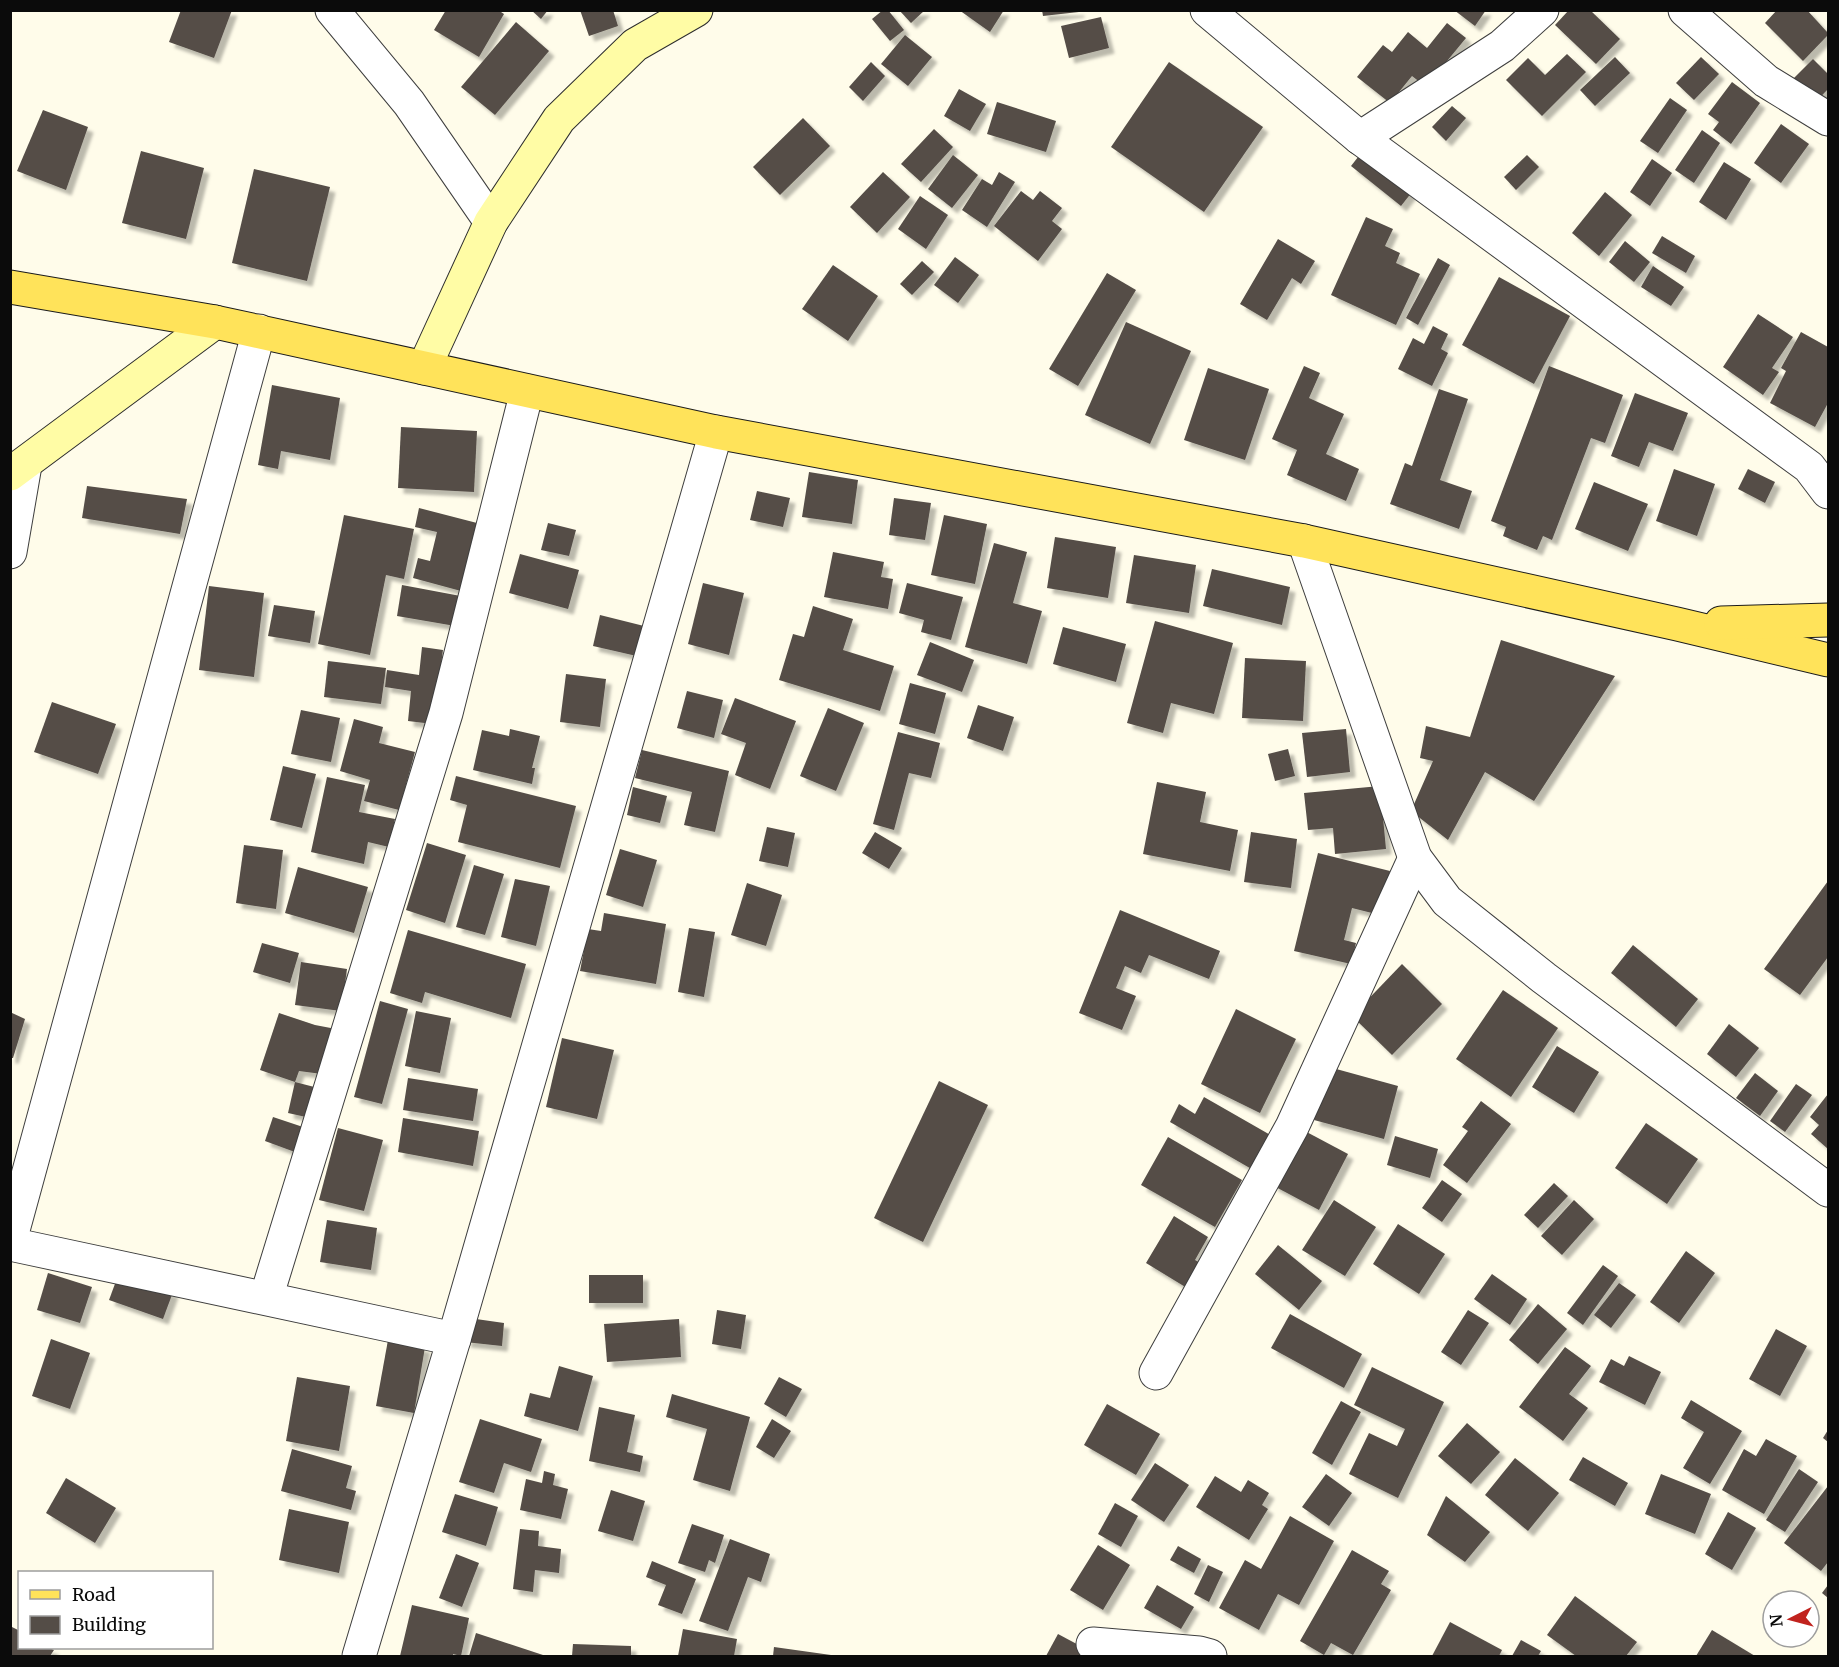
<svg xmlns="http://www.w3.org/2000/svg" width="1839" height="1667" font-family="Merriweather,serif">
  <defs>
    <filter id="shadow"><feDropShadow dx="5.5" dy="5.5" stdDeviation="1.5" flood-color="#0004"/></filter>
  </defs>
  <rect width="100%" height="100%" fill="#fffcea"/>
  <g fill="#544d47" filter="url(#shadow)">
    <path d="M181,10h51l-18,48 -45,-16z"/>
    <path d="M446,10h52l6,4 -25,43 -45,-27z"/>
    <path d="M531,10h17l-7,9z"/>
    <path d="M580,10h33l5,16 -29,10z"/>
    <path d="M883,10h5l16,20 -14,11 -18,-22z"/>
    <path d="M899,10h26l-14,13z"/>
    <path d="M959,10h45l-14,22z"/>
    <path d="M1042,10h37v2l-36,4z"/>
    <path d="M1454,10h32l-11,16z"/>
    <path d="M1569,10h21l30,29 -24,25 -41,-39z"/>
    <path d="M1777,10h30l21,23v2l-25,26 -38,-38z"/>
    <path d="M1101,17l8,31 -40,10 -8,-32z"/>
    <path d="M516,22l33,29 -54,64 -34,-28z"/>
    <path d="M1447,23l19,15 -33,40 -3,12 -18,-14 -22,27 -33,-26 26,-32 9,7 16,-20 19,16z"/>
    <path d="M905,35l27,22 -24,29 -27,-22z"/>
    <path d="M1567,54l19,18 -44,44 -36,-36 22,-22 17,17z"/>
    <path d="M1615,57l15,16 -35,33 -15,-16z"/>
    <path d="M1701,57l18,17 -25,26 -18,-17z"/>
    <path d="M1813,59l15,15v15l-18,19 -23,-23z"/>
    <path d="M871,62l14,14 -22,25 -14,-14z"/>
    <path d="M1169,62l94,65 -59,85 -93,-65z"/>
    <path d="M1732,82l28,21 -29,41 -18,-14 6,-8 -11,-8z"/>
    <path d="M959,89l27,15 -16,27 -26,-15z"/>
    <path d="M1670,98l17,12 -29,43 -18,-12z"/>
    <path d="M997,102l59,19 -10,31 -59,-18z"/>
    <path d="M1452,106l14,12 -20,23 -14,-14z"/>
    <path d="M43,110l45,17 -22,63 -49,-19z"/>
    <path d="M803,118l27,28 -50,49 -27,-28z"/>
    <path d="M1781,124l28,20 -28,39 -27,-20z"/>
    <path d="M934,129l19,18 -32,35 -20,-18z"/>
    <path d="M1702,130l18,13 -26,40 -19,-13z"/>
    <path d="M141,151l63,17 -18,71 -64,-16z"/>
    <path d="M1362,152l50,40 -11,14 -50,-40z"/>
    <path d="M953,155l25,20 -26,33 -24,-19z"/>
    <path d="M1527,155l12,12 -23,23 -12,-13z"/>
    <path d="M1652,159l20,14 -22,33 -20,-14z"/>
    <path d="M1724,162l27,17 -25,41 -27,-18z"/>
    <path d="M254,169l76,18 -23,94 -75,-18z"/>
    <path d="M883,172l27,25 -33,36 -27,-26z"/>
    <path d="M999,172l16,10 -28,45 -25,-17 20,-31 10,6z"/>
    <path d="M1021,191l12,9 7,-9 22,17 -10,13 10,8 -24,32 -44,-35z"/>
    <path d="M1605,192l27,23 -33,41 -27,-23z"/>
    <path d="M920,196l28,19 -22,34 -28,-20z"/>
    <path d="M1366,217l27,12 -8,17 15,7 -4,10 24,11 -24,51 -65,-30z"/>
    <path d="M1662,236l33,20 -9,17 -34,-20z"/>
    <path d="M1278,239l37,22 -14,23 -9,-6 -25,42 -27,-16z"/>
    <path d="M1625,241l25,21 -16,20 -25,-20z"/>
    <path d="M955,257l24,18 -21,28 -24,-18z"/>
    <path d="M1438,258l12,7 -32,60 -12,-7z"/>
    <path d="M922,261l12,11 -22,23 -12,-11z"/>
    <path d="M833,265l45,31 -30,45 -46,-32z"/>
    <path d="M1653,266l31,21 -13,19 -30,-19z"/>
    <path d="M1107,273l29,17 -58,96 -29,-17z"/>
    <path d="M1499,277l71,39 -36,68 -72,-39z"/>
    <path d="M1758,314l35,23 -21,31 7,4 -16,23 -40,-28z"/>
    <path d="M1126,322l65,29 -41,93 -65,-29z"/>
    <path d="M1433,326l15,8 -7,15 7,4 -16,33 -34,-17 15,-31 11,6z"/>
    <path d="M1801,332l27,15v56l-13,24 -45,-24 16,-32 -5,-3z"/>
    <path d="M1304,366l16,7 -11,25 35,16 -18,40 33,15 -13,32 -59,-26 10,-25 -25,-11z"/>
    <path d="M1549,366l74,29 -18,48 -14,-5 -39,102 -9,-4 -6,14 -34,-14 3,-9 -15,-6z"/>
    <path d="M1208,368l61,21 -24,71 -61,-20z"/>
    <path d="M272,385l68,13 -10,62 -49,-9 -3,18 -20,-4z"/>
    <path d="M1439,389l29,10 -28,81 32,11 -13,38 -69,-25 15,-41 7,3z"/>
    <path d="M1635,393l53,20 -15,38 -24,-9 -10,25 -28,-11z"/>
    <path d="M401,427l76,4 -3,61 -76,-4z"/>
    <path d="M1674,469l41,15 -18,52 -41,-15z"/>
    <path d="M1748,469l27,13 -10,21 -27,-14z"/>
    <path d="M809,472l49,8 -6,44 -50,-7z"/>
    <path d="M1594,482l54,22 -20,47 -53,-22z"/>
    <path d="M87,486l100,13 -7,35 -98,-16z"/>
    <path d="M757,491l33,7 -7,29 -33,-7z"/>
    <path d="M894,498l37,5 -6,37 -36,-5z"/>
    <path d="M419,508l58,15 -16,68 -48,-13 5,-20 12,3 7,-29 -22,-5z"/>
    <path d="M344,515l70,14 -10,50 -18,-4 -16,80 -52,-11z"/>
    <path d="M944,515l43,9 -12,60 -44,-9z"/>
    <path d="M548,523l28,7 -7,26 -28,-6z"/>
    <path d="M1055,537l61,10 -8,51 -61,-10z"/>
    <path d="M994,543l33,9 -14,51 29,8 -15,53 -62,-17z"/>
    <path d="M833,552l51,10 -3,15 12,2 -5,30 -64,-12z"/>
    <path d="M520,554l59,16 -11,39 -59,-16z"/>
    <path d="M1134,555l62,10 -7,48 -63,-10z"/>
    <path d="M1212,569l78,18 -8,38 -79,-19z"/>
    <path d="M703,583l41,10 -15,62 -41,-11z"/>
    <path d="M907,583l56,14 -12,43 -30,-8 3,-12 -25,-7z"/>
    <path d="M402,585l64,12 -5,30 -64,-11z"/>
    <path d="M209,586l55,7 -10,84 -55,-7z"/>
    <path d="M274,605l41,6 -5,32 -42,-7z"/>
    <path d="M813,606l40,13 -10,31 51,16 -14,45 -101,-31 14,-46 11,3z"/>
    <path d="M600,615l48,12 -7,30 -48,-11z"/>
    <path d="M1155,621l78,22 -19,71 -43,-11 -8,30 -36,-10z"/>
    <path d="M1063,627l63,17 -10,38 -63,-18z"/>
    <path d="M1501,640l114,36 -81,125 -49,-29 -37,68 -37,-29 22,-50 -13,-3 6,-32 44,11z"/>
    <path d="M930,642l44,18 -12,32 -45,-17z"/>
    <path d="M422,647l21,3 -10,74 -25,-3 3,-30 -26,-4 2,-17 32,5z"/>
    <path d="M1245,658l61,3 -3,60 -61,-3z"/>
    <path d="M328,661l58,7 -5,36 -57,-7z"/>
    <path d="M566,674l40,5 -6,48 -40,-5z"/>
    <path d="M910,683l36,10 -11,41 -36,-10z"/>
    <path d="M687,691l36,9 -9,38 -37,-10z"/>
    <path d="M735,698l61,23 -26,68 -35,-14 11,-32 -25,-9z"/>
    <path d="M52,702l64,22 -18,50 -64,-22z"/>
    <path d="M978,705l36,12 -11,34 -36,-13z"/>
    <path d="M828,708l36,15 -28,68 -36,-15z"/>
    <path d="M301,710l39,8 -9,44 -40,-8z"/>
    <path d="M354,719l29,8 -4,16 36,9 -16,58 -35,-9 6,-21 -30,-9z"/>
    <path d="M510,729l30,7 -8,32h3l-3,16 -59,-14 9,-40 27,6z"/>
    <path d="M1346,729l4,43 -43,5 -5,-44z"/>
    <path d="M898,732l42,11 -9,35 -22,-5 -15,57 -21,-6z"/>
    <path d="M1288,749l7,27 -20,5 -7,-27z"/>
    <path d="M642,750l87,21 -14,61 -31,-7 8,-33 -57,-14z"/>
    <path d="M283,766l33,8 -14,54 -32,-8z"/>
    <path d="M456,776l120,30 -16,62 -102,-26 9,-37 -17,-5z"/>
    <path d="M327,777l38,8 -6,27 36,7 -6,28 -21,-5 -4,22 -53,-12z"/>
    <path d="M1157,782l49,10 -6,30 38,8 -8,41 -87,-17z"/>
    <path d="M1380,786l6,63 -51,5 -2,-26 -25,2 -4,-37z"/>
    <path d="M633,787l34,9 -7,27 -33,-8z"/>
    <path d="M767,827l28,6 -7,34 -29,-6z"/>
    <path d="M875,832l27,16 -13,21 -27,-16z"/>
    <path d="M1251,832l46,7 -6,49 -47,-6z"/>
    <path d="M427,843l39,12 -21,68 -39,-13z"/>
    <path d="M244,845l39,5 -7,59 -40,-6z"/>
    <path d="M620,849l37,11 -14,47 -37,-12z"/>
    <path d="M1318,853l72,18 -10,44 -28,-7 -8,32 12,3 -5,21 -57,-13z"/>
    <path d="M474,865l30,9 -19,61 -29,-8z"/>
    <path d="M298,867l70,20 -14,46 -69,-20z"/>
    <path d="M515,879l35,7 -14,60 -35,-9z"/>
    <path d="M1828,881v76l-28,38 -36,-26z"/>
    <path d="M747,883l35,12 -16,51 -35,-11z"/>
    <path d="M1120,910l100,41 -11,28 -60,-24 -8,18 -16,-7 -9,22 20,8 -14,34 -43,-17z"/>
    <path d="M604,913l62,11 -10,60 -76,-13 8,-42 13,2z"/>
    <path d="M689,928l26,4 -11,65 -26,-5z"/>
    <path d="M408,930l118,34 -15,54 -86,-26 -3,11 -32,-10z"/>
    <path d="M262,943l37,10 -9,30 -37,-11z"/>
    <path d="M1633,945l65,54 -22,28 -65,-54z"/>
    <path d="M301,962l46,7 -6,42 -46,-6z"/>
    <path d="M1402,964l40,40 -50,51 -40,-39z"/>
    <path d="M1503,990l55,38 -47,69 -55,-38z"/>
    <path d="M380,1001l28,8 -26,95 -28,-7z"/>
    <path d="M1236,1009l60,30 -36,74 -59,-29z"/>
    <path d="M416,1011l35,7 -11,55 -35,-7z"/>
    <path d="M10,1012l15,7 -12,39h-3z"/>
    <path d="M279,1013l36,12 21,4 -14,45 -23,-3 -4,11 27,7 -7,30 -27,-6 7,-31 -35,-12z"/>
    <path d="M1729,1024l30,24 -23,29 -29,-23z"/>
    <path d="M562,1038l52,12 -17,69 -51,-12z"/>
    <path d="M1557,1046l42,26 -25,41 -42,-26z"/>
    <path d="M1329,1067l69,19 -14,53 -70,-19z"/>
    <path d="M1755,1073l23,18 -18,25 -24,-18z"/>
    <path d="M408,1078l70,11 -5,32 -70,-11z"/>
    <path d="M939,1081l49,24 -65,137 -49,-24z"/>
    <path d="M1796,1084l16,11 -27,37 -15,-11z"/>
    <path d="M1828,1094v55l-17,-15 8,-9 -9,-8z"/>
    <path d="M1204,1097l70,40 -19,34 -85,-49 9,-18 16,10z"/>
    <path d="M1481,1101l30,23 -44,59 -24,-18 25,-34 -6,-4z"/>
    <path d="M273,1117l39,13 -9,25 -38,-14z"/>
    <path d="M403,1118l76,13 -6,35 -75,-14z"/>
    <path d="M1646,1123l52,36 -31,45 -52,-36z"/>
    <path d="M338,1128l45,12 -19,71 -45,-11z"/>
    <path d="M1301,1129l47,25 -29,56 -47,-25z"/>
    <path d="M1395,1136l43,13 -8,29 -43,-13z"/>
    <path d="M1168,1137l74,43 -27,47 -74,-42z"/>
    <path d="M1442,1180l20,14 -20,28 -20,-14z"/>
    <path d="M1554,1183l14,13 -30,32 -14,-13z"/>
    <path d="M1334,1200l42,27 -31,49 -43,-26z"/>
    <path d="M1574,1200l20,19 -32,36 -21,-19z"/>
    <path d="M1174,1216l34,21 -13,23 7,4 -15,24 -41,-25z"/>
    <path d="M327,1220l50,8 -6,42 -51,-8z"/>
    <path d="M1398,1224l47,30 -26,40 -46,-30z"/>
    <path d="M1278,1245l44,36 -23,29 -44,-36z"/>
    <path d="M1686,1251l29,22 -36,50 -29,-21z"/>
    <path d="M1603,1265l15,11 -35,49 -16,-12z"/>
    <path d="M48,1273l44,14 -12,36 -43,-13z"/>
    <path d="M119,1273l54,19 -10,27 -54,-19z"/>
    <path d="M1492,1274l35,25 -17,26 -36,-26z"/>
    <rect x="589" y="1275" width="54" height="28"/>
    <path d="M1619,1283l17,12 -25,33 -17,-13z"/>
    <path d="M1538,1304l29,25 -29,35 -29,-24z"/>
    <path d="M717,1310l29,5 -5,34 -29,-5z"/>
    <path d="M1468,1310l21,13 -28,42 -20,-13z"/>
    <path d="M1290,1314l72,40 -18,34 -73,-40z"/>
    <path d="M469,1318l35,5 -2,23 -37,-4z"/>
    <path d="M679,1319l2,38 -74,5 -3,-38z"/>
    <path d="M1776,1329l31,17 -27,50 -31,-17z"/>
    <path d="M51,1339l39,14 -20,56 -38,-13z"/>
    <path d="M388,1340l37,7 -11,66 -38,-7z"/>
    <path d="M1565,1347l26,19 -22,28 19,14 -25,33 -44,-34z"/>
    <path d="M1629,1356l32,16 -16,33 -46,-23 12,-23 13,7z"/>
    <path d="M559,1366l34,10 -15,55 -54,-15 6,-23 20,5z"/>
    <path d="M1372,1367l72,35 -46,96 -49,-24 20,-41 28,13 8,-17 -51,-24z"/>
    <path d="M297,1377l53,9 -11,65 -53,-10z"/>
    <path d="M779,1377l23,12 -16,28 -22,-13z"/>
    <path d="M672,1394l78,23 -20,74 -37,-11 14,-51 -41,-12z"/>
    <path d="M1691,1400l51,31 -32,53 -27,-16 21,-36 -23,-14z"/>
    <path d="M1341,1401l20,11 -29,53 -20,-12z"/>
    <path d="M1107,1404l53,30 -24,41 -52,-30z"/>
    <path d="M599,1407l36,8 -8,37 16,4 -3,16 -51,-11z"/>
    <path d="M480,1419l62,20 -11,33 -27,-9 -10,30 -35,-11z"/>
    <path d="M772,1419l19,12 -17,27 -18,-11z"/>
    <path d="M1467,1423l33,29 -29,32 -33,-28z"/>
    <path d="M1828,1430v12l-5,-4z"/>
    <path d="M1766,1439l31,17 -33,58 -42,-24 22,-41 12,7z"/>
    <path d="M292,1449l60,17 -6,22 10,3 -5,19 -70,-19z"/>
    <path d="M1583,1457l45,26 -13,23 -46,-26z"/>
    <path d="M1515,1458l44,35 -31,38 -43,-36z"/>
    <path d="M1155,1463l34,22 -25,37 -33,-22z"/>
    <path d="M1799,1469l19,13 -33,50 -19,-12z"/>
    <path d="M544,1471l11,3 -2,11 15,4 -7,30 -41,-9 6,-31 16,4z"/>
    <path d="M1326,1474l26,19 -23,33 -27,-19z"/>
    <path d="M1661,1474l50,20 -16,40 -50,-20z"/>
    <path d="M1215,1476l26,16 7,-12 21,13 -7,12 6,4 -19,31 -53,-33z"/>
    <path d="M66,1478l50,30 -21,35 -49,-30z"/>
    <path d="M1828,1486v76l-7,9 -37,-28z"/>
    <path d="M611,1490l34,11 -12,40 -35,-10z"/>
    <path d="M455,1494l43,13 -12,39 -44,-14z"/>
    <path d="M1446,1496l44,36 -25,30 -38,-27z"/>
    <path d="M1115,1503l23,13 -17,31 -23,-13z"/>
    <path d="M289,1509l60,13 -10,51 -60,-13z"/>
    <path d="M1728,1512l28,16 -24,42 -27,-16z"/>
    <path d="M1290,1516l44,25 -35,64 -21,-11 -19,36 -40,-22 26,-48 16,9z"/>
    <path d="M692,1524l32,11 -9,28 -6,-3 -4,12 -27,-9z"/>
    <path d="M520,1529l19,2 -1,15 23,3 -2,24 -24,-3 -2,22 -20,-3z"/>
    <path d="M730,1539l40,15 -9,28 -13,-5 -20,54 -29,-10z"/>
    <path d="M1098,1545l32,20 -27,45 -33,-20z"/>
    <path d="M1178,1546l23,13 -7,14 -24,-13z"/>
    <path d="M1352,1550l37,21 -8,13 10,6 -38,65 -22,-12 -7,12 -24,-14z"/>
    <path d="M456,1554l23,9 -17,44 -23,-9z"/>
    <path d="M652,1561l44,18 -14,35 -24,-9 8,-20 -20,-8z"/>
    <path d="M1208,1565l15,7 -14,30 -15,-8z"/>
    <path d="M1157,1585l37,22 -13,22 -37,-21z"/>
    <path d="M1828,1585v13l-6,-5z"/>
    <path d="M1575,1596l62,46 -11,14h-50l-29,-21z"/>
    <path d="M412,1605l57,13 -8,38 -8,-2v2h-53z"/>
    <path d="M1450,1622l52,28 -3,6h-67z"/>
    <path d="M10,1626l10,5v17h29l5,2 -4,6h-40z"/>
    <path d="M683,1629l54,10 -3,17h-56z"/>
    <path d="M1712,1630l43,26h-59z"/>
    <path d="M476,1633l70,23h-77z"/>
    <path d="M1058,1634l28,15 -3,7h-37z"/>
    <path d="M1521,1640l20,11 -3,5h-26z"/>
    <path d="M573,1644l58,2v10h-59z"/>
    <path d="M774,1647l57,8v1h-58z"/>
  </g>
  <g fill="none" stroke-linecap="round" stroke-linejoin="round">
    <defs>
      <g id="street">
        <path d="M332,10l77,93 82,119"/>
        <path d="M1207,10l153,128 449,329 19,25"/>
        <path d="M1685,10l81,71 62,38"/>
        <path d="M1360,138l142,-92 40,-36"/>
        <path d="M1304,541l111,317 32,43 97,77 284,212"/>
        <path d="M10,552l15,-87"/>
        <path d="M10,1241l249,-910"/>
        <path d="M10,1244l444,95"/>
        <path d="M266,1298l180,-585 81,-322"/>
        <path d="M1156,1373l136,-246 123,-269"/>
        <path d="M1093,1644l106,9 11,3"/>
        <path d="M359,1656l95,-317 262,-907"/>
      </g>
      <g id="secondary">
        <path d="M424,368l67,-146 68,-103 76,-74 61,-35"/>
        <path d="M10,474l205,-152"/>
      </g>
      <g id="primary">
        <path d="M10,287l205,35 501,110 588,109 373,83 151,36"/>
        <path d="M1721,623l107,-3"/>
      </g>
    </defs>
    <use href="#street" stroke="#3e3e3e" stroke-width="35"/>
    <use href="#secondary" stroke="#2d2d2d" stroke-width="35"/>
    <use href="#primary" stroke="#1c1c1c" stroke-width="35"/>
    <use href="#street" stroke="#fff" stroke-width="33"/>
    <use href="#secondary" stroke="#fffca5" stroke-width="33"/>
    <use href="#primary" stroke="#ffe35a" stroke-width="33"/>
  </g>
  <rect width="1839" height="1667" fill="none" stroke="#0b0b0b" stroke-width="24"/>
  <rect x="18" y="1571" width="195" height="78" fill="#ffffff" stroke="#9d9d9d" stroke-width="1.5"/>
  <rect x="30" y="1590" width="30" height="9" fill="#ffe35a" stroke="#9d9d9d" stroke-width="1.5"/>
  <text x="72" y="1601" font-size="18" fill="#0b0b0b">Road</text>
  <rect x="30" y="1616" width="30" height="18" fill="#544d47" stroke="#9d9d9d" stroke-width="1.5"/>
  <text x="72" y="1631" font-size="18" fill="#0b0b0b">Building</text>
  <g transform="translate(1791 1619) rotate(264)"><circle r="28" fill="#ffffff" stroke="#9d9d9d" stroke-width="1.5"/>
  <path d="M0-4.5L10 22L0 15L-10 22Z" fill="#c1231e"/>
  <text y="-9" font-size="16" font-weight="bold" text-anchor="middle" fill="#0b0b0b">N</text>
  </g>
</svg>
